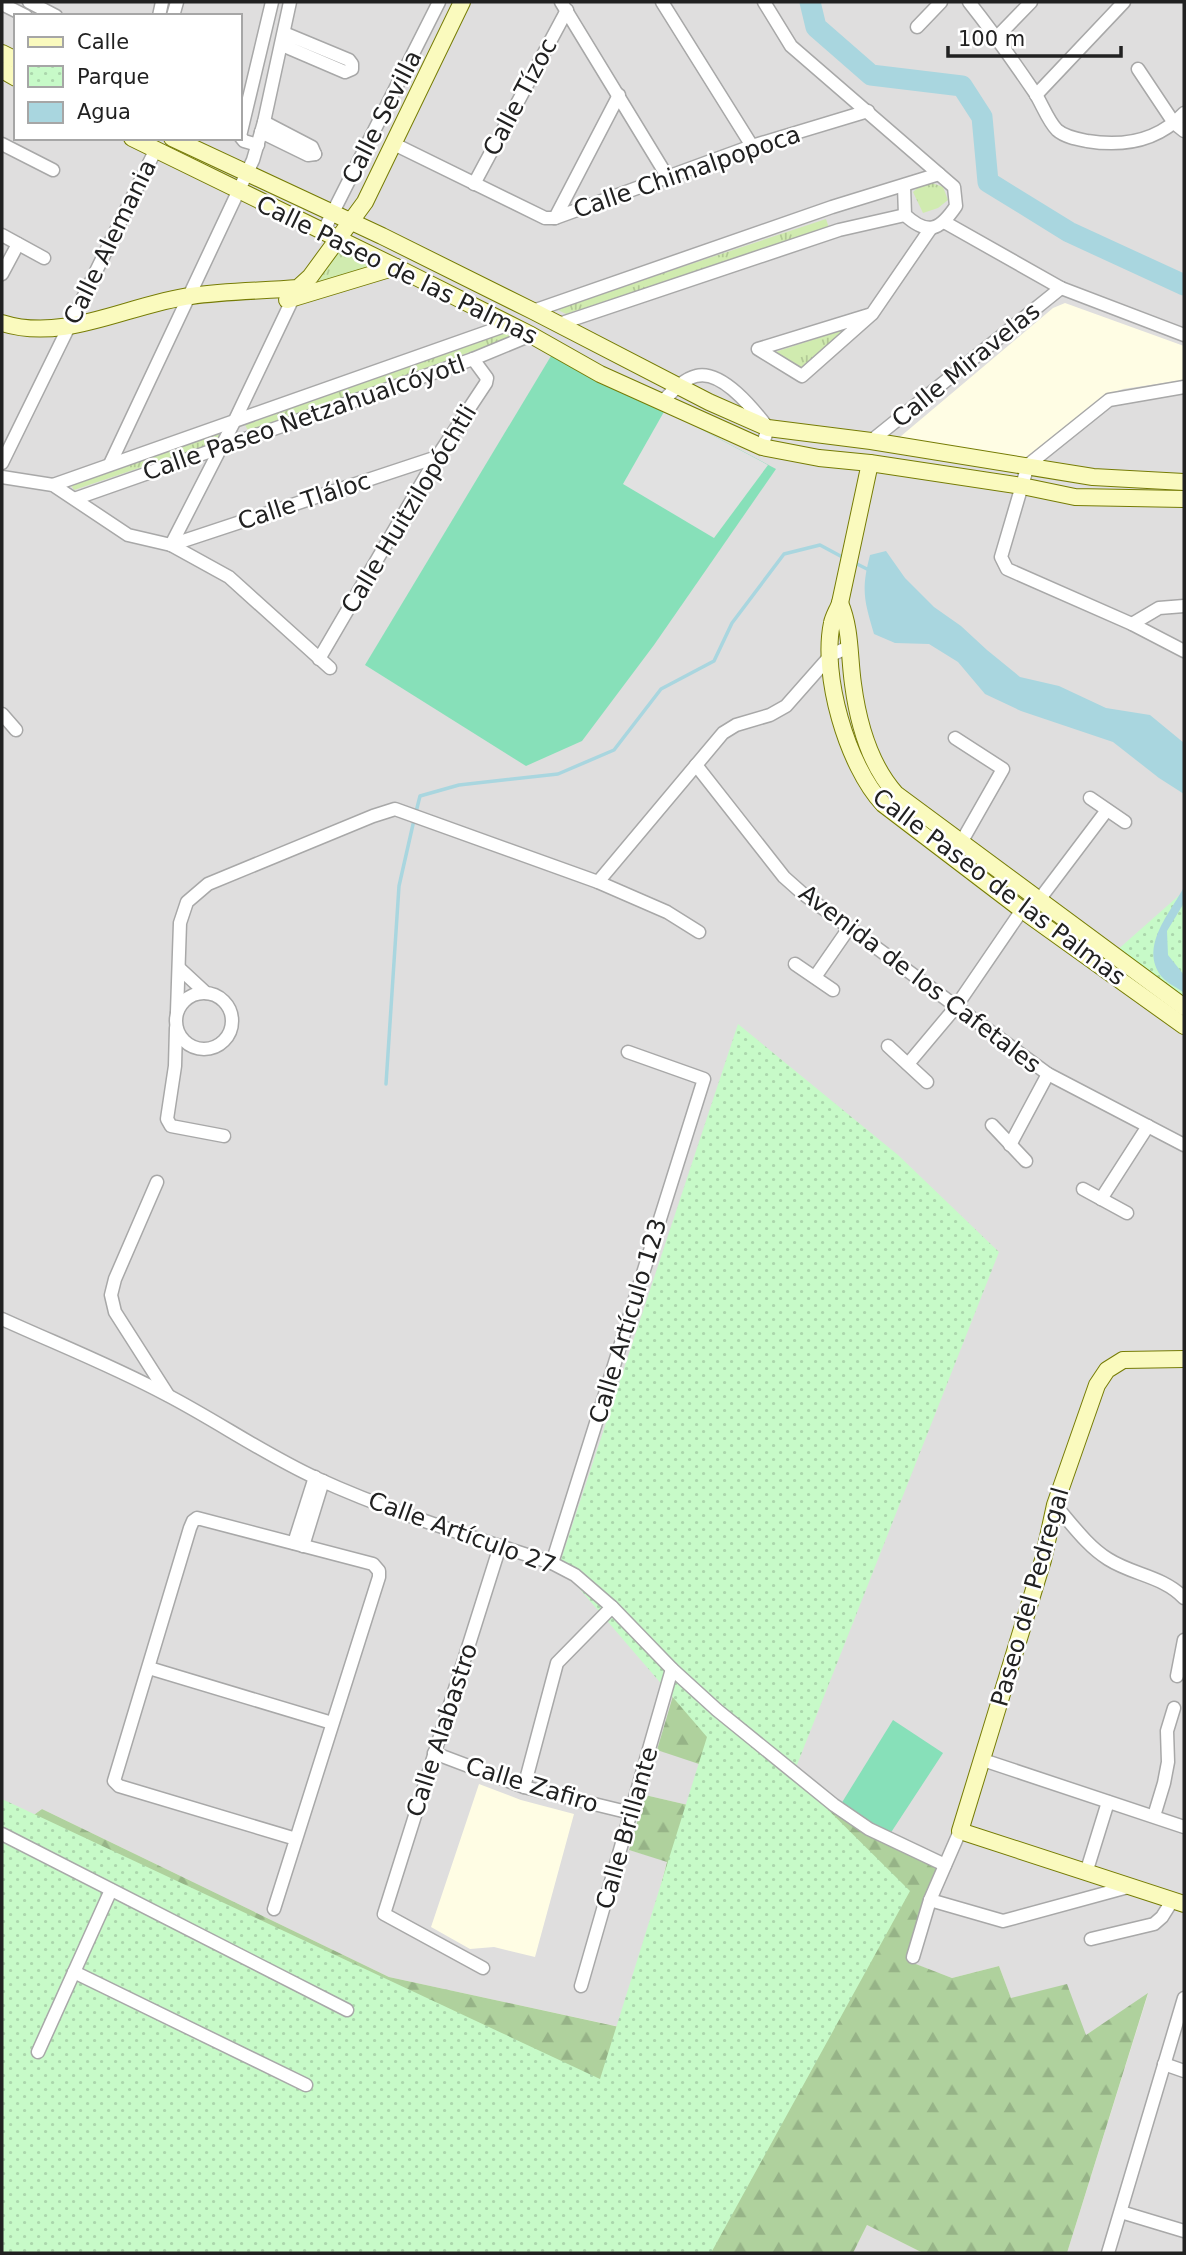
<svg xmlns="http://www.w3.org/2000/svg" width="1186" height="2255" font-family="'DejaVu Sans',sans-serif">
  <defs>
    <pattern id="grass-tufts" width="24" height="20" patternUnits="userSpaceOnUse" patternTransform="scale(1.75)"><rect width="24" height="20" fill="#d0ebaf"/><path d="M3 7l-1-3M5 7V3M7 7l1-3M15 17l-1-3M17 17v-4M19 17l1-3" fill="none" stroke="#b2c996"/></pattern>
    <pattern id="forest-firs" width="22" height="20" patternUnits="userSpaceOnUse" patternTransform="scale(1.75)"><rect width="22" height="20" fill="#afd19d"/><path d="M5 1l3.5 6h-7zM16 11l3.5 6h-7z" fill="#96b387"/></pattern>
    <pattern id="park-dots" width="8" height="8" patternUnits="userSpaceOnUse" patternTransform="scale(1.75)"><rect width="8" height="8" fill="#c7fac8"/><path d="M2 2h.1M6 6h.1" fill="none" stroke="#abd6ac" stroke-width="1.8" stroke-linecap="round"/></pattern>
  </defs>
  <rect width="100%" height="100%" fill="#f2eee8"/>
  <g fill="#dfdede" fill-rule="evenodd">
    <path d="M2,2h1182v2251h-117l81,-259 -62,41 -75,-37 -12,-32 -47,12 -45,-17 -208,-198 -11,42 -43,-10 -16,55 38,11 -42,167 -236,-51 -347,-168 -40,29zM16,16h224v122h-224z"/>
    <path d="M867,2225l56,28h-70z"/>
  </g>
  <g fill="#fffde4">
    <path d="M1065,303l119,43v34l-61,9 -16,6 -84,65 -129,-18 159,-134z"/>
    <path d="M479,1784l42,16 53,14 -39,143 -41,-10 -24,2 -39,-22z"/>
  </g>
  <g fill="url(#grass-tufts)">
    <path d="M932,183l11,4 5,13 -10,8 -15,5 -10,-21 9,-8z"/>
    <path d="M826,219l3,9 -263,86 -10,-5z"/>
    <path d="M342,250l32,15 1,6 -52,16 -5,-5 16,-30z"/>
    <path d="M849,328l-50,43 -27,-18z"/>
    <path d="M504,332l8,5 -263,95 -4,-7z"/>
    <path d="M219,433l3,7 -148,50 -4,-6z"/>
  </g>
  <path fill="url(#forest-firs)" d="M678,1679l125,107 134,83 -29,92 44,17 47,-12 12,32 56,-14 19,51 62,-42 -81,260h-144l-56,-28 -14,28h-851v-415l40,-29 347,168 235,51 43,-166 -38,-12 16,-55 43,10 11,-41 -42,-14z"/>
  <g fill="url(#park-dots)">
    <path d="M1184,891v111l-69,-50z"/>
    <path d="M738,1024l160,131 101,97 -206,523 117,116 -199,362h-709v-454l598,280 107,-342 -148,-172z"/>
  </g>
  <g fill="#87e0b9">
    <path d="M554,351l222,118 -122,176 -72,96 -56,25 -161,-101z"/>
    <path d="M893,1720l50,33 -53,81 -49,-30z"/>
  </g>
  <path fill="#e1e1e1" d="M665,410l103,55 -54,73 -91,-54z"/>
  <g fill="#a9d6df">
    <path d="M886,551l19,27 29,29 27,19 26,24 33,27 39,9 47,22 44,7 34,28v51l-25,-16 -46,-36 -92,-31 -36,-17 -27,-32 -29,-18 -34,-1 -21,-9c-10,-34 -13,-44 -4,-79z"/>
    <path d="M1184,887v16l-17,28 1,24 16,20v18c-6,-5 -17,-10 -22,-16 -24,-30 9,-65 22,-90z"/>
  </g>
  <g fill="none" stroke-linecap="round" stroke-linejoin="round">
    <g stroke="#a9d6df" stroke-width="3.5">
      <path d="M853,562l14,7"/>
      <path d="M416,812l4,-16 39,-11 99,-11 56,-24 47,-61 53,-28 18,-38 52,-69 36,-9 26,14"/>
      <path d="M386,1084l13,-198 15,-66"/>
    </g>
    <path stroke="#a9d6df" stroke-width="21" d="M810,2l6,25 55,48 91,11 20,31 6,65 81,50 115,53"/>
    <defs>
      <g id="street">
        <path d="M29,2l27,14"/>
        <path d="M561,2l106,174"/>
        <path d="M662,2l90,144"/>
        <path d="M764,2l27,44 163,141 2,19c-16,24 -28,30 -51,9l-1,-29"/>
        <path d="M969,2c23,29 45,60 66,91 7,11 13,28 22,37 8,7 20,9 30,11 37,6 71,0 97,-28"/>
        <path d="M2,4l24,12"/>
        <path d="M159,16l3,-14"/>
        <path d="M173,16l4,-14"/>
        <path d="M917,27l24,-25"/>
        <path d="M997,37l34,-35"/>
        <path d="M282,45l63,27 7,-3v-5l-3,-4 -65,-27"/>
        <path d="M1138,69l36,54 10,8"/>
        <path d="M1036,95l88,-93"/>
        <path d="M264,122l48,25 3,7"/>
        <path d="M261,132l47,23 7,-1"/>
        <path d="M2,144l51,26"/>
        <path d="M394,144l151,74h10l197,-72 116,-35"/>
        <path d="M258,145l-14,-4 -4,-5 32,-134"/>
        <path d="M474,184l93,-174"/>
        <path d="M555,218l64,-123"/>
        <path d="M946,223l115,65 123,47"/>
        <path d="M323,232l116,-230"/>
        <path d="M2,235l42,23"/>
        <path d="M2,274l16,-30"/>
        <path d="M533,311l299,-104 107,-33"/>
        <path d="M872,314l-114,35 44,27 70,-62 59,-86"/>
        <path d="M559,324l280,-94 66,-15"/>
        <path d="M1184,387l-75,13 -81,65 -27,92 6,12 125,55 52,27"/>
        <path d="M662,402c9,-9 21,-23 34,-26 26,-7 59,35 72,52l-6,19"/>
        <path d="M871,441l190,-153"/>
        <path d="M2,463l153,-312"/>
        <path d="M110,464l143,-304 11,-38 26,-120"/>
        <path d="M2,477l51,8 75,50 43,10 58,32 101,91"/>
        <path d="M53,485l454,-160"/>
        <path d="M77,498l396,-139 58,-24"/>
        <path d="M171,545l64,-125 60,-126"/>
        <path d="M171,545l266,-88"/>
        <path d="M1132,624l27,-16 25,-2"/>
        <path d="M319,659l118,-202 49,-74 1,-5 -14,-19"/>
        <path d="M2,714l14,16"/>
        <path d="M955,738l48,31 -45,79"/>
        <path d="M696,765l88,112 18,16 246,181 136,71"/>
        <path d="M1090,798l35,24"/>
        <path d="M598,882l125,-149 13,-8 34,-10 16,-9 45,-51 18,-8"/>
        <path d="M1039,900l68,-90"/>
        <path d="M795,964l38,26"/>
        <path d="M179,968l27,25"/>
        <path d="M815,977l34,-49"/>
        <circle cx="204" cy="1021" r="28"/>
        <path d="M177,1012l3,-89 7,-21 21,-18 165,-68 22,-7 203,73 69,30 32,20"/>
        <path d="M176,1028l-1,38 -8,53 4,7 53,10"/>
        <path d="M888,1046l39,36"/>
        <path d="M908,1064l47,-56 67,-98"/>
        <path d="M992,1125l34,36"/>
        <path d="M1010,1145l38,-71"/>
        <path d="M157,1182l-42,97 -4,16 4,17 53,83"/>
        <path d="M1083,1189l44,24"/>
        <path d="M1101,1199l47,-73"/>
        <path d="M2,1319c55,25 111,47 165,76 50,26 97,59 149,83 76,35 157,59 236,85l23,12 37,32 60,62 45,41 117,95 35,24 76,36"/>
        <path d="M1055,1505c16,18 32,41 53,54 25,16 55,17 76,39"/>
        <path d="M294,1543l21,-66"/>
        <path d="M303,1546l20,-65"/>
        <path d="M552,1563l152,-484 -76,-27"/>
        <path d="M149,1668l183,55"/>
        <path d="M1177,1676l7,-36"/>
        <path d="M434,1753l90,34 107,26"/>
        <path d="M983,1760l201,67"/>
        <path d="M524,1787l33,-124 55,-56"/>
        <path d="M1154,1816l10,-33 4,-21 -1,-31 7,-23"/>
        <path d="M2,1834l345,176"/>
        <path d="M1086,1873l22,-71"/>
        <path d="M930,1900l73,21 125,-34"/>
        <path d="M274,1909c35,-110 70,-221 105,-332v-6l-6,-7 -176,-46 -4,3 -3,7 -76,253 5,5 177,53"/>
        <path d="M1091,1939l63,-15 8,-7 10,-16"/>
        <path d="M913,1957l17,-57 30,-69"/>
        <path d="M483,1968l-99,-54 116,-368"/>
        <path d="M74,1972l232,113"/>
        <path d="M581,1986l91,-317"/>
        <path d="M38,2052l73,-162"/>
        <path d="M1164,2064l20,7"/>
        <path d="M1121,2212l63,19"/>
        <path d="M1108,2253l76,-255"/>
      </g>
      <g id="secondary">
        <path d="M2,53l14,7"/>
        <path d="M2,70l14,8"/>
        <path d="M132,138l264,129 135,68 69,39 162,73 57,11 51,5 152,23 53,11 109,2"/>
        <path d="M172,138l210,98 151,75 176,91 59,26 103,13 222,36 91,5"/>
        <path d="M287,300l109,-33"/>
        <path d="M2,323c63,20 127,-19 189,-27 35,-5 71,-5 107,-8l12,-11 55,-75 97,-200"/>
        <path d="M870,463l-30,140c-2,6 -7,14 -8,20 -11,52 15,142 51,181l139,106 162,116"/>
        <path d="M840,603c11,26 9,53 13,81 5,38 17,81 43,110l288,213"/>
        <path d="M1184,1359l-61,1 -16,10 -10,15 -42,120 -12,55 -83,271 224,73"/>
      </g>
    </defs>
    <use href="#street" stroke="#a8a8a8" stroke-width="15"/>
    <use href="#secondary" stroke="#767c05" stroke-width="18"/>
    <use href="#street" stroke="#fff" stroke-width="12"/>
    <use href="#secondary" stroke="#fafabe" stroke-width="16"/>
  </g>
  <g text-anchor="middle" stroke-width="5" stroke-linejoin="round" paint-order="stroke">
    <g font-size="24" fill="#212121" stroke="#fff">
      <text transform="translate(520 97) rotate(-62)" y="8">Calle Tízoc</text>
      <text transform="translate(382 117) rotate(-63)" y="8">Calle Sevilla</text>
      <text transform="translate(687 172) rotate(-19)" y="8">Calle Chimalpopoca</text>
      <text transform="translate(110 242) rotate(-64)" y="8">Calle Alemania</text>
      <text transform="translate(397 270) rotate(26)" y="8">Calle Paseo de las Palmas</text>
      <text transform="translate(966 365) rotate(-39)" y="8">Calle Miravelas</text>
      <text transform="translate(304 418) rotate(-19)" y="8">Calle Paseo Netzahualcóyotl</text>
      <text transform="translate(304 501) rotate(-18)" y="8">Calle Tláloc</text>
      <text transform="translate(409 509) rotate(-59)" y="8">Calle Huitzilopóchtli</text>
      <text transform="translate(999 887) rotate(37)" y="8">Calle Paseo de las Palmas</text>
      <text transform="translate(920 979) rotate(37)" y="8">Avenida de los Cafetales</text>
      <text transform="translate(628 1321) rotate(-73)" y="8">Calle Artículo 123</text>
      <text transform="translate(462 1533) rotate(20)" y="8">Calle Artículo 27</text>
      <text transform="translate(1030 1597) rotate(-74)" y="8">Paseo del Pedregal</text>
      <text transform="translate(442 1730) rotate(-72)" y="8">Calle Alabastro</text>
      <text transform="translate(532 1785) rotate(17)" y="8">Calle Zafiro</text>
      <text transform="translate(627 1828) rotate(-74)" y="8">Calle Brillante</text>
    </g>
  </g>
  <rect width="1186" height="2255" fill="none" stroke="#212121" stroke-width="7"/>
  <rect x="14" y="14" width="228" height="126" fill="#ffffff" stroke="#a6a6a6" stroke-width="2"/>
  <rect x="28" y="37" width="35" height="10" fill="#fafabe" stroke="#a6a6a6" stroke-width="2"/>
  <text x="77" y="49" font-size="21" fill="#212121">Calle</text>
  <rect x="28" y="66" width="35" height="21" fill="url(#park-dots)" stroke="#a6a6a6" stroke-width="2"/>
  <text x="77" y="84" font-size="21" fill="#212121">Parque</text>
  <rect x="28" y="102" width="35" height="21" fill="#a9d6df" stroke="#a6a6a6" stroke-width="2"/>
  <text x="77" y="119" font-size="21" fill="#212121">Agua</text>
  <path d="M948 46v10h173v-10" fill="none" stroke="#212121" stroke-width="3.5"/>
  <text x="958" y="46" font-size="21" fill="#212121" stroke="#ffffff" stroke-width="5" paint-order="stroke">100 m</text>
</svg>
